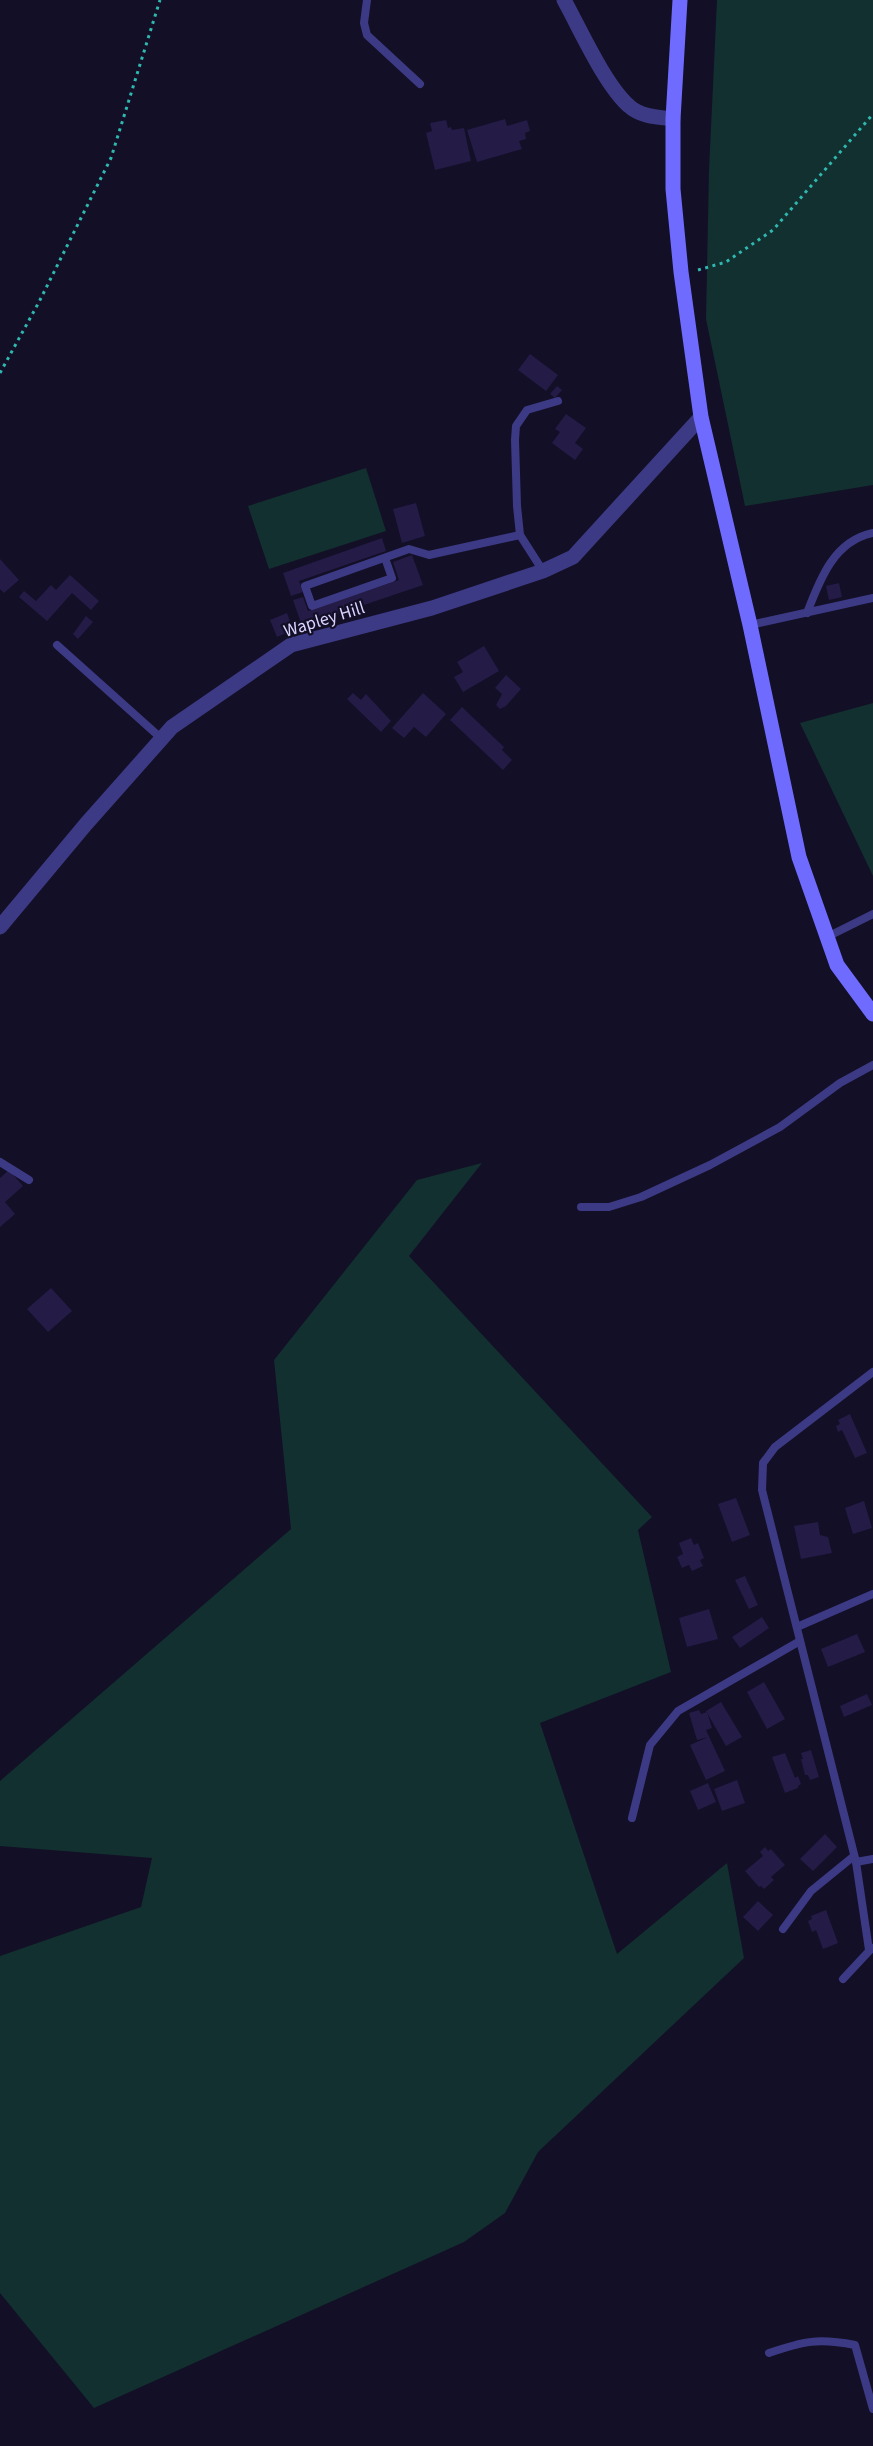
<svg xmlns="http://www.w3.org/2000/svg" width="873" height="2446" font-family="'Source Sans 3',sans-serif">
  <rect width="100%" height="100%" fill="#130f26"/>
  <g fill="#12302f">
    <path d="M717,0h156v485l-128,21 -39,-187 3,-149z"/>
    <path d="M366,468l20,63 -117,38 -21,-63z"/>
    <path d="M873,703v173l-73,-153z"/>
    <path d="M482,1163l-73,93 243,261 -14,13 33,142 -131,51 77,231 110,-91 17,95 -206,194 -33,61 -41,29 -370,166 -94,-115v-337l141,-49 11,-49 -152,-12v-65l291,-252 -17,-169 143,-180z"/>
  </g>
  <g fill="#241b47">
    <path d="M505,119l2,7 20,-6 3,11 -5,2 1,6 -7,2 3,8 -45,13 -10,-32z"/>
    <path d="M446,120l2,8 3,-1 1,3 12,-2 7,33 -36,9 -9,-37 6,-2 -2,-8z"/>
    <path d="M530,354l28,21 -12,16 -28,-21z"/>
    <path d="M557,386l5,4 -7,8 -5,-4z"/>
    <path d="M566,414l20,14 -11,15 8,6 -8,11 -23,-17 8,-11 -5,-3z"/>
    <path d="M416,503l9,33 -23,7 -9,-34z"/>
    <path d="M382,538l4,13 -87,30 4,11 -12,4 -8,-23z"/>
    <path d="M412,555l11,30 -121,41 -9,-26 10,-3 5,14 91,-31 -6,-18z"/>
    <path d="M0,559l19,21 -15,13 -4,-4z"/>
    <path d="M70,575l29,26 -8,9 -19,-17 -25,28 -28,-24 5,-6 12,10 15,-16 5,5z"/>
    <path d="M839,583l3,14 -13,3 -3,-14z"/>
    <path d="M287,613l6,17 -16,7 -7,-17z"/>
    <path d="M86,616l7,6 -15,17 -5,-5z"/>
    <path d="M484,646l15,25 -36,21 -9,-15 9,-5 -6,-10z"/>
    <path d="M506,675l15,14 -15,17 -6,3 -4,-4 6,-11 -7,-6z"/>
    <path d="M353,693l8,7 5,-6 25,27 -10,11 -34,-33z"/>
    <path d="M423,693l23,21 -20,23 -12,-10 -10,11 -12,-10z"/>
    <path d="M462,707l42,40 -2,3 10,10 -9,10 -53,-50z"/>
    <path d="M9,1170l14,16 -18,16 10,12 -15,13v-49z"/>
    <path d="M51,1288l21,23 -24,21 -21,-23z"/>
    <path d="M850,1414l17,39 -12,5 -13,-28 -4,2 -2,-6 4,-2 -2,-4z"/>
    <path d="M736,1498l14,37 -18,7 -14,-38z"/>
    <path d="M864,1501l8,27 -19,6 -8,-26z"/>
    <path d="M818,1522l2,13 8,2 4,16 -31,6 -7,-33z"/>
    <path d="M691,1538l3,7 4,-2 6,15 -4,2 3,6 -11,5 -3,-6 -7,3 -5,-11 6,-3 -4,-11z"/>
    <path d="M745,1576l13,29 -9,4 -14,-29z"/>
    <path d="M709,1609l9,30 -31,8 -8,-29z"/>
    <path d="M762,1617l7,11 -29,20 -8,-11z"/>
    <path d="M857,1634l8,18 -37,15 -7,-18z"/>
    <path d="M764,1682l21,37 -18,10 -20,-37z"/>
    <path d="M867,1694l5,11 -28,12 -4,-11z"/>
    <path d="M721,1702l21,35 -16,9 -20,-35z"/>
    <path d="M699,1710l2,4 6,-2 5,16 -6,2 19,41 -19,9 -16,-35 18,-8 -11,3 -8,-27z"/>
    <path d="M811,1750l8,27 -9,3 -2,-5h-3l-4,-16h2l-2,-6z"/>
    <path d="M785,1753l10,25 3,-2 3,8 -3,2v2l-13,5 -13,-36z"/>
    <path d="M737,1780l8,23 -23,8 -8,-22z"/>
    <path d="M708,1783l8,19 -18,8 -8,-19z"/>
    <path d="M825,1834l12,13 -24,24 -13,-12z"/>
    <path d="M765,1847l3,4 3,-2 14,16 -14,12 3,3 -10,9 -3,-3 -2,1 -14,-16 18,-15 -3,-4z"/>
    <path d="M758,1901l15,14 -15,16 -15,-14z"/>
    <path d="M826,1910l12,33 -15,6 -7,-19 -4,2 -4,-11 4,-2 -1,-3z"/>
  </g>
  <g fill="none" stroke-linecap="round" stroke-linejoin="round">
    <g stroke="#2fb8b0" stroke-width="3" stroke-dasharray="3 4.5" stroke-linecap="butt">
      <path d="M698,270l28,-8 47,-32 100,-116"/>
      <path d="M0,373l39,-71 72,-144 49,-158"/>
    </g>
    <g stroke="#3d3a85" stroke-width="8">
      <path d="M367,0l-3,23 3,12 53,49"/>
      <path d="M385,558l7,20 -80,28 -7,-20 104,-37 20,6 91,-20"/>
      <path d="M543,571l-23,-36 -3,-29 -2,-66 1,-14 11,-16 31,-9"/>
      <path d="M807,613c13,-34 27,-72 66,-80"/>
      <path d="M750,625l123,-27"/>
      <path d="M57,645l105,94"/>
      <path d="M827,937l46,-23"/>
      <path d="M0,1162l29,18"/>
      <path d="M581,1207h28l32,-10 69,-32 70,-38 60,-44 33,-18"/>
      <path d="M797,1627l76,-33"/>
      <path d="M632,1818l18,-73 28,-34 122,-70"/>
      <path d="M856,1862l17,-3"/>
      <path d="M783,1929l28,-38 43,-35"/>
      <path d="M869,1950l-13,-88 -94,-372 1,-27 12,-16 98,-75"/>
      <path d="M843,1979l29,-31"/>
      <path d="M769,2353c35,-12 49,-15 86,-8l18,64"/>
    </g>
    <path stroke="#3d3a85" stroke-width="15" d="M0,927l86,-103 86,-97 119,-82 141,-37 111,-37 30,-14 128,-140"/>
    <path stroke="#3d3a85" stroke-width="15" d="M564,0c16,29 41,85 65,106 12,11 29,11 44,13"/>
    <path stroke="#6f6bff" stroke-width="15" d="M680,0l-7,119v70l8,83 20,145 49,208 49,232 38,108 36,49"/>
  </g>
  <g text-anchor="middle" stroke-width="4.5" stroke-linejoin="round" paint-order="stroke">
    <g font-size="18" fill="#d9d4ff" stroke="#130f26">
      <text transform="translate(324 619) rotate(-17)" y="6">Wapley Hill</text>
    </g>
  </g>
</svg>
